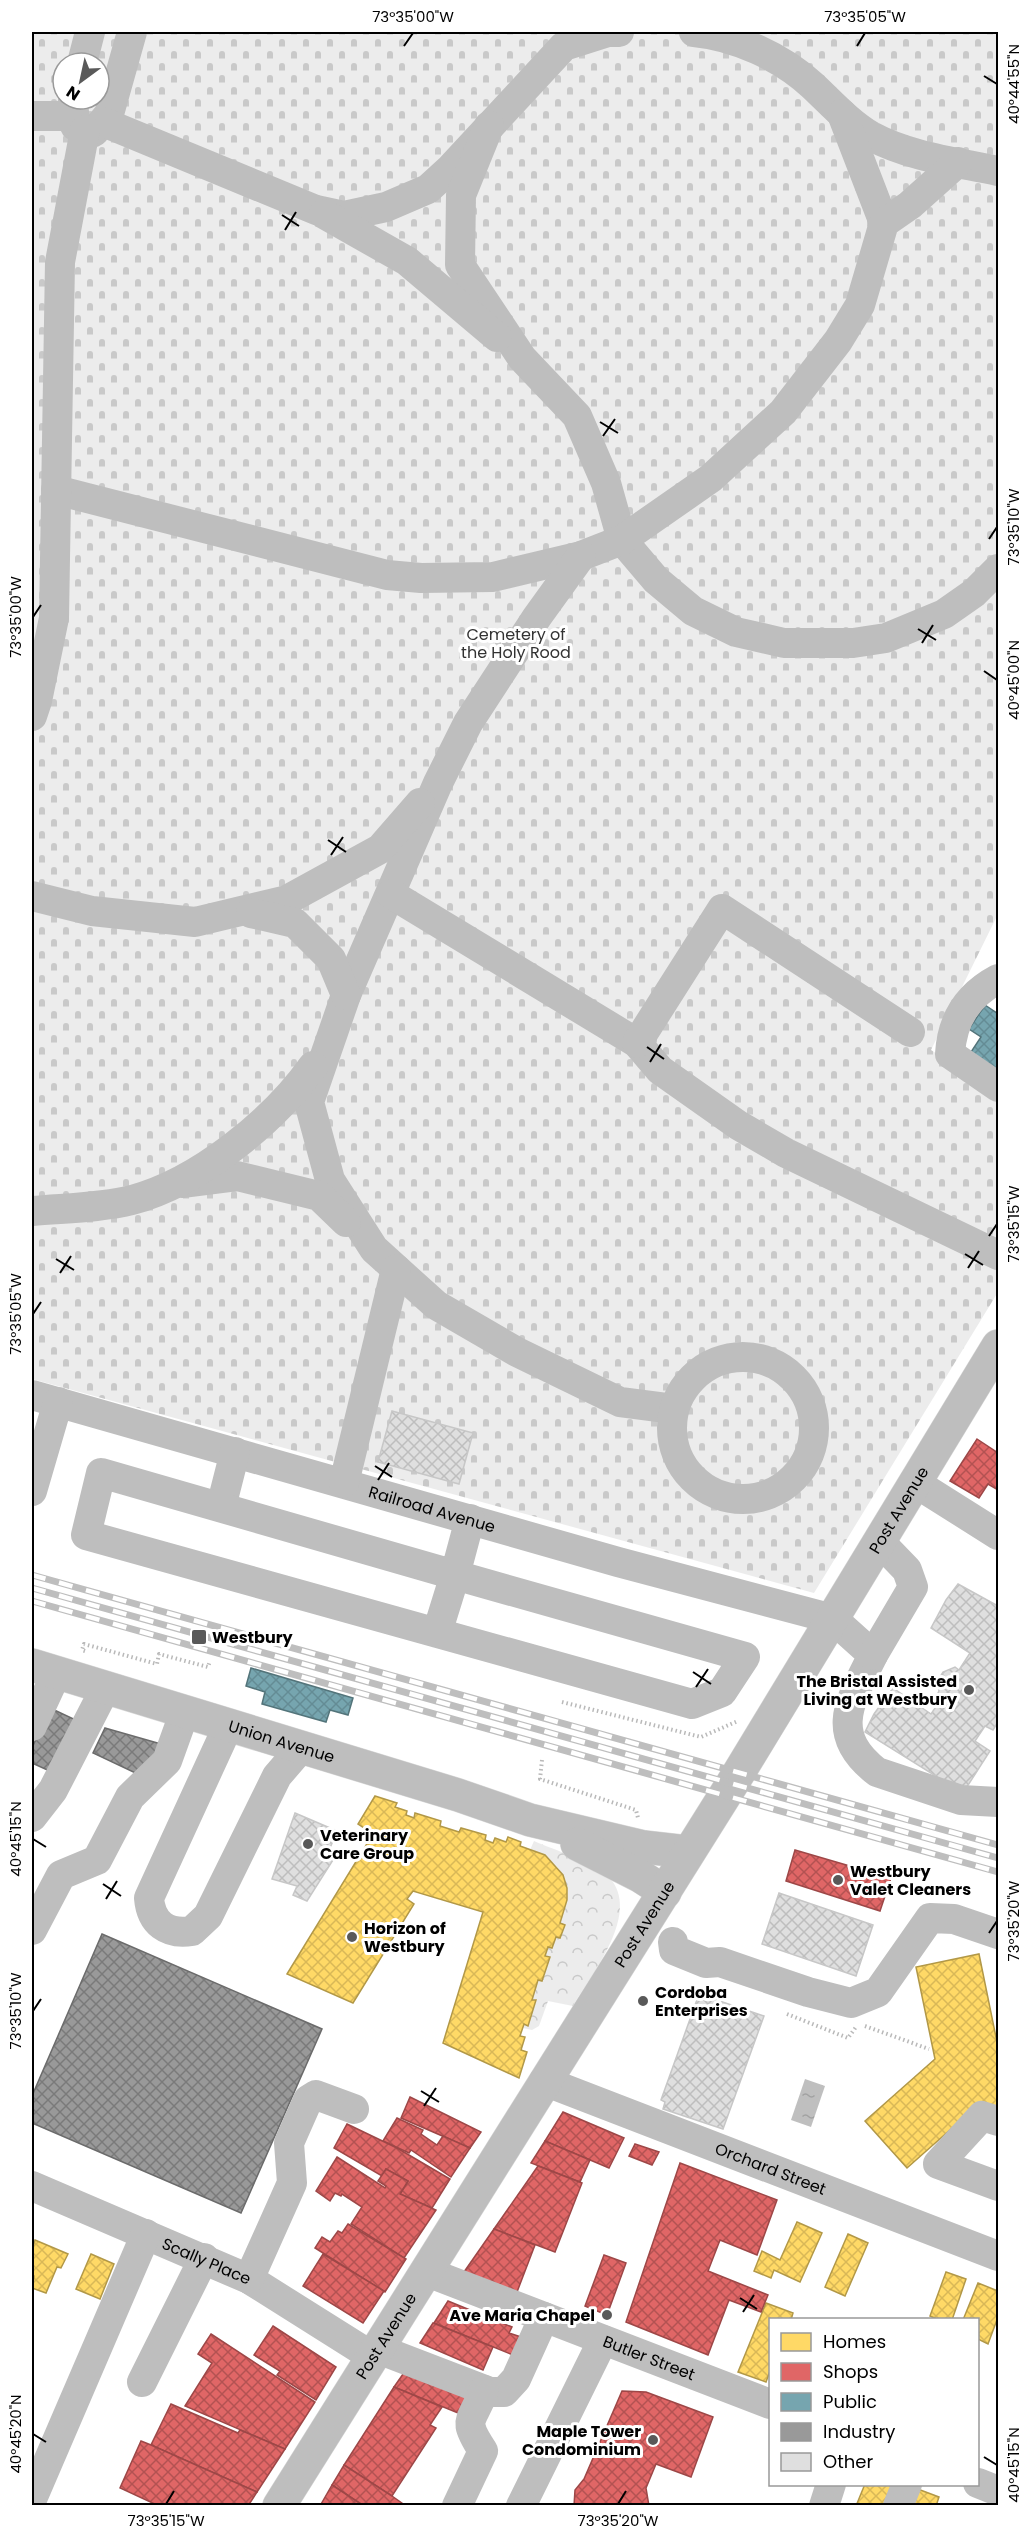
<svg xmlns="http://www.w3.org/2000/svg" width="1030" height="2537" font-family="Poppins,sans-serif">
  <defs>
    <pattern id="forest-crowns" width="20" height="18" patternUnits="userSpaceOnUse" patternTransform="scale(1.5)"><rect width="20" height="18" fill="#ececec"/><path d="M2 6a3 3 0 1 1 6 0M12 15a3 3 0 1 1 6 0" fill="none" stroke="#c9c9c9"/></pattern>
    <pattern id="cemetery-stones" width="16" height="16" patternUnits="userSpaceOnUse" patternTransform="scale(1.5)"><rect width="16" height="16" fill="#ececec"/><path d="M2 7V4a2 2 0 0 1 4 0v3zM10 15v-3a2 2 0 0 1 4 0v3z" fill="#c9c9c9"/></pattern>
    <pattern id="water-ripples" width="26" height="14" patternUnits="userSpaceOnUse" patternTransform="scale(1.5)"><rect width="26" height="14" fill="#bfbfbf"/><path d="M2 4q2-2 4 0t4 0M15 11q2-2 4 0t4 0" fill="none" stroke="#a2a2a2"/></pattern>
    <pattern id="homes-cross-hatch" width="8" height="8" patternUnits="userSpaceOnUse" patternTransform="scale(1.5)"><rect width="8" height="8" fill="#ffd966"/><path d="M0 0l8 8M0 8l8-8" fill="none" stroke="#d9b857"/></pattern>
    <pattern id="shops-cross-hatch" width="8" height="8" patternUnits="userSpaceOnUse" patternTransform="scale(1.5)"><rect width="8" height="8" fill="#e06666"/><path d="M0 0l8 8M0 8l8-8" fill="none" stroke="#b35252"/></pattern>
    <pattern id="public-cross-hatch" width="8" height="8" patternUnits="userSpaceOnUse" patternTransform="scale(1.5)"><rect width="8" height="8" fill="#76a5af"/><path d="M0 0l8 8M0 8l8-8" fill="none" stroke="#648c95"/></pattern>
    <pattern id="industry-cross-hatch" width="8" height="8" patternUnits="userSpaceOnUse" patternTransform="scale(1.5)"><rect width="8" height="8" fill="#999"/><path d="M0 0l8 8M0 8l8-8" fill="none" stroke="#7a7a7a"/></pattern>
    <pattern id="building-cross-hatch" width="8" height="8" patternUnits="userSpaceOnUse" patternTransform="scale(1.5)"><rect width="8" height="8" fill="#dfdfdf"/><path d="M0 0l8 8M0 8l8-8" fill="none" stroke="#bebebe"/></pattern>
  </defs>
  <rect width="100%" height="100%" fill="#fff"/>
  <path fill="url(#forest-crowns)" d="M534,1841c20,9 60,21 75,36 33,36 -17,96 -36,129l-25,-5 -9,25 -7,4 -9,-2 1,-4 4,1 8,-24 -4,-1 6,-20h5l6,-23 -4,-1 3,-9 4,1 4,-11h4l5,-12 -5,-2c11,-35 9,-59 -30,-73z"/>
  <path fill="url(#cemetery-stones)" fill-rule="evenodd" d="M32,32h966v882l-67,136 67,43v199l-184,301 -782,-214zM63,63h36v36h-36z"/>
  <path fill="url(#water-ripples)" d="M805,2079l20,7 -14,41 -20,-7z"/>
  <g fill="url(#homes-cross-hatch)" stroke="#b29847" stroke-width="1.5">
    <path d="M375,1796l22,7 -2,4 12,4 -1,4 8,3 1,-5 26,8 -1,5 19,6 2,-4 25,7 -1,5 8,3 2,-5 11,4 2,-5 13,5 -1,4 25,9 18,20 4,13v12l-7,23 5,2 -5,13 -4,-1 -4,11 -4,-1 -3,9 5,1 -8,24 -4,-1 -6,20h4l-8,26 -4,-2 -4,12 5,1 -4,13 6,2 -8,26 -76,-35 40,-131 -70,-21 -6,8 7,5 -61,99 -66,-29 86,-140 -15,-10z"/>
    <path d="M979,1954l19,93v66l-21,-7 -70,62 -42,-47 70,-62 -19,-92z"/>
    <path d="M797,2222l25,11 -22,49 -26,-12 -3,8 -17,-7 8,-20 18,9z"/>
    <path d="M848,2234l20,9 -23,53 -20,-9z"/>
    <path d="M35,2240l33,14 -7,14 -4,-1 -11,26 -14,-5 2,-12 -2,-2v-25z"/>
    <path d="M91,2254l23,10 -14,35 -24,-10z"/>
    <path d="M946,2272l20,7 -14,41h-13l-9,-4z"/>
    <path d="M978,2283l20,8v26l-10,27 -10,-5v-19h-15z"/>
    <path d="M766,2303l27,10 -2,7h-21v51l-4,11 -28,-10z"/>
    <path d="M865,2484h29l-6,22h-32z"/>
    <path d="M915,2488l24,9 -3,9h-28z"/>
  </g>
  <g fill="url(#shops-cross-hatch)" stroke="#9d4747" stroke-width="1.5">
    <path d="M977,1439l21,14v37l-10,-6 -9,14 -29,-17z"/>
    <path d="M795,1850l96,28 -11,33 -94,-30z"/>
    <path d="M410,2097l71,35 -11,16 -69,-30z"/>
    <path d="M563,2112l61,26 -15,30 -64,-27z"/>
    <path d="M397,2118l26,12 -2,4 16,11 6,-9 27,12 -19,29 -40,-27 -2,3 -26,-12z"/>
    <path d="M347,2124l50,24 53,31 -18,29 -32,-14 8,-13 -22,-12 -4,7 -48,-28z"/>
    <path d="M545,2141l45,19 -10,22 -49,-19z"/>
    <path d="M635,2144l24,8 -7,13 -23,-9z"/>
    <path d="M337,2157l48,31 1,-2 -8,-5 8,-12 22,12 -8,13 36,16 -32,48 -53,-34 11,-17 -20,-13 -1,2 -6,-3 -5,8 -14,-10z"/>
    <path d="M680,2163l97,37 -20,55 -37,-15 -12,31 60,24 -7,17 -32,-12 -21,55 -82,-33z"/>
    <path d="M538,2166l44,17 -27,69 -61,-23z"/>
    <path d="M348,2224l58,35 -21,33 -70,-44 7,-11 8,5 8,-11 4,2z"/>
    <path d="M494,2229l41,16 -18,47 -53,-20z"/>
    <path d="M323,2254l61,37 -21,32 -60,-37z"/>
    <path d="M604,2255l22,8 -19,52 -22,-9z"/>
    <path d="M448,2301l64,26 -3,6 12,4 -8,18 -79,-32z"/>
    <path d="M433,2323l60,24 -10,23 -63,-27z"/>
    <path d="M273,2326l63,41 -20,33 -39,-25 3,-4 -26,-16z"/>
    <path d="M211,2334l104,68 -30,47 -100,-43 27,-43 -14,-9z"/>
    <path d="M408,2367l63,24 -8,24 -69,-28z"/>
    <path d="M394,2387l48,20 -12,18 6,3 -44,68 -48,-31z"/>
    <path d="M622,2391l24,1 67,25 -22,60 -35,-13 -10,24 3,18h-75l1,-16 9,-11z"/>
    <path d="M171,2404l67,29 2,-3 45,19 -28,43 -106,-47z"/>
    <path d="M141,2441l10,4 106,47 -9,14h-89l-39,-18z"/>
    <path d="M344,2465l48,31 14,10h-42l-32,-21z"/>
    <path d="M332,2485l32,21h-44z"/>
  </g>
  <g fill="url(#public-cross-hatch)" stroke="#53747a" stroke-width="1.5">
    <path d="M985,1005l12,8 1,-3v68l-29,-23 12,-18 -12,-8z"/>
    <path d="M251,1668l102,30 -5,17 -18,-5 -4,12 -64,-18 3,-12 -19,-6z"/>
  </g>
  <g fill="url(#industry-cross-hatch)" stroke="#6b6b6b" stroke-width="1.5">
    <path d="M50,1708l28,13 -24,52 -22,-10v-15z"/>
    <path d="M105,1728l56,16 -17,33 -51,-24z"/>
    <path d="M102,1934l220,95 -81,184 -209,-90v-27z"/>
  </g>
  <g fill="url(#building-cross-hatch)" stroke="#c7c7c7" stroke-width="1.5">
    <path d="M392,1411l81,22 -14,51 -81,-22z"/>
    <path d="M958,1584l40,22v121l-2,-2 -3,5 -8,-4 -10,15 15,10 -27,42 -98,-61 9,-18 19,-26 38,26 11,-16 -5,-3 2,-4 -2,-9 6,-10 12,-5 4,3 11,-17 -39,-25 15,-28z"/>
    <path d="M295,1813l42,18 -11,27 7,2 -26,41 -14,-6 4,-9 -25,-7z"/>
    <path d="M779,1893l94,32 -17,51 -94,-32z"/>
    <path d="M699,1994l65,22 -41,113 -60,-20 2,-7 -4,-2z"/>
  </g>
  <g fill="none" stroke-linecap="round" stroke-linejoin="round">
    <defs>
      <g id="major">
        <path id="s5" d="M32,1665l426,130 72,25 114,27 44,5"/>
        <path d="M577,1844l63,32 25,16"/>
        <path id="s6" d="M279,2506l453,-722 266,-438"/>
      </g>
    </defs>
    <use href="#major" stroke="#dbdbdb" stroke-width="34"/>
    <g stroke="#b9b9b9" stroke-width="4" stroke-dasharray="1.5 3" stroke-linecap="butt">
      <path d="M85,1651l-3,-1 2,-6 73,20 2,-10 49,13 2,-6"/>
      <path d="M562,1702l139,35 37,-16"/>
      <path d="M542,1760l-2,19 96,31 2,8"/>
      <path d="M787,2014l61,24 8,-11"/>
      <path d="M865,2026l64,23"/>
    </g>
    <g stroke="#bebebe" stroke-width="30">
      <path d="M694,32c42,4 88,25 119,54 18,17 36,37 58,50 39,21 85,26 127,35"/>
      <path d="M82,63l8,-31"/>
      <path d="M73,99l2,27 19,6 15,-18 23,-82"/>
      <path d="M842,114l42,109"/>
      <path d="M32,116h42"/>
      <path d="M103,122l213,88 28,6 42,-9 42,-18 23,-21 113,-122 44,-14h11"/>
      <path d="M489,126l-28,69 -1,70 62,93 55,58 29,67 16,57 34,40 37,31 43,21 48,11h69l33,-5 58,-24 30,-21 24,-24"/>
      <path d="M324,214l83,47 90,76"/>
      <path d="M56,490l331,85 34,3 72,-1 88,-21 41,-16 89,-62 72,-66 55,-71 22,-36 24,-82 26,-18 48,-43"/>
      <path d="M581,556l-44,61 -69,106 -30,60 -92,212 -37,107 21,78 44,69 62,56 81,47 103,50 54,7"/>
      <path d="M32,716l5,-15 17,-83 6,-356 25,-132"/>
      <path d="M391,894l246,149 23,27 78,55 48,28 212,102"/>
      <path d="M32,896l60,15 103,11 92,-22 93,-51 40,-46"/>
      <path d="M251,913l44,10 36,36 15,36"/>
      <path d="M998,979c-30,16 -46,40 -48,75l48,33"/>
      <path d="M637,1043l85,-134 188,123"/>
      <path d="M182,1183l55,-7 82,20 27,26"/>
      <path d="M32,1211c32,-3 68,-3 100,-11 67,-18 141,-78 181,-134"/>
      <circle cx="743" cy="1428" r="71"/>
      <path id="s1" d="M32,1395l586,167 215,57 40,36c-23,46 -45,79 4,117l84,28 37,2"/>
      <path d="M914,1482l84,53"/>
      <path d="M344,1483l52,-214"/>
      <path d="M32,1491l26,-89"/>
      <path d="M221,1507l14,-55"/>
      <path d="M437,1633l18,-58 -354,-102 -15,62 606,169 30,-12 23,-35 -290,-82 15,-56"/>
      <path d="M873,1655l40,-68 -6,-17 -28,-29"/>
      <path d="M229,1724l-80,174c2,25 18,37 43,33l16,-15 69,-140 25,-29"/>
      <path d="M32,1726l25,-54"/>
      <path d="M32,1817l21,-27 53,-103"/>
      <path d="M32,1930l29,-55 36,-15 33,-63 37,-36 18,-50"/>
      <path d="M673,1942l1,8 32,13 14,-1 88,30 43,11 27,-11 52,-74 24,1 44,15"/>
      <path id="s2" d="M544,2081l454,175"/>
      <path d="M998,2121l-16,-5 -44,48 60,22"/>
      <path id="s3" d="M32,2186l217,93 124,78"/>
      <path id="s4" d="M427,2272l343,132"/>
      <path d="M249,2279l43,-96 -3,-40 19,-43 8,-5 38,14"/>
      <path d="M378,2349l112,43h14l12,-13 28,-62"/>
      <path d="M142,2382l62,-124"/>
      <path d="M978,2483l20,8"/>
      <path d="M32,2499l114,-265"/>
      <path d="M457,2506l26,-55c-22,-34 -11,-27 1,-61"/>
      <path d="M521,2506l82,-166"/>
      <path d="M824,2506l7,-22"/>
      <path d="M898,2506l9,-22"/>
    </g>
    <use href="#major" stroke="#bebebe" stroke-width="33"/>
    <defs>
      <g id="rail">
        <path d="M32,1575l966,270"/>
        <path d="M32,1588l966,270"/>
        <path d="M32,1601l966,271"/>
      </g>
    </defs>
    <use href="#rail" stroke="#bebebe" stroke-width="7"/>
    <use href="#rail" stroke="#fff" stroke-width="4.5" stroke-dasharray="14" stroke-linecap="butt"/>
  </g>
  <path fill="none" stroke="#000" stroke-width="2" d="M404,46l9,-13M857,46l8,-13M984,76l13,8M282,215l17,11M285,230l11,-18M600,422l18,11M603,436l12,-17M989,539l8,-12M33,617l8,-12M918,629l18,11M922,643l11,-18M984,671l13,9M328,840l18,12M331,855l12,-18M647,1047l17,12M650,1062l11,-18M989,1236l8,-12M965,1254l18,11M56,1259l18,11M968,1268l11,-17M60,1273l11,-17M33,1314l8,-12M375,1466l17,11M378,1480l11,-17M693,1672l18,12M696,1687l12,-18M33,1839l13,8M103,1884l18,12M106,1899l11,-18M989,1933l8,-12M33,2011l8,-12M421,2091l18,11M424,2106l12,-18M740,2298l17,11M743,2312l11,-17M33,2434l13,8M984,2457l13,8M166,2504l8,-13M618,2504l8,-13"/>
  <g fill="#595959" stroke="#fff" stroke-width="2">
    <rect x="191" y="1629" width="16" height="16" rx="3"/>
    <circle cx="969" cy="1690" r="6"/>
    <circle cx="308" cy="1844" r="6"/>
    <circle cx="838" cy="1880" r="6"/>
    <circle cx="352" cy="1937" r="6"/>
    <circle cx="643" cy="2001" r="6"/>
    <circle cx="607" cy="2315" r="6"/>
    <circle cx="653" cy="2440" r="6"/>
  </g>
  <g text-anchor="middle" stroke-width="6" stroke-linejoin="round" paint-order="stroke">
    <g font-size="16" fill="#333" stroke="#fff">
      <text x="516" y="640">Cemetery of<tspan x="516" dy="18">the Holy Rood</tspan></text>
    </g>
    <g font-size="16" fill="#000" stroke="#fff">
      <text dy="6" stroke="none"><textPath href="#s1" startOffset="416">Railroad Avenue</textPath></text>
      <text dy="6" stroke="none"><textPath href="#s6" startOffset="1173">Post Avenue</textPath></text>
      <text dy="6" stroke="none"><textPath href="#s5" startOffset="261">Union Avenue</textPath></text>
      <text dy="6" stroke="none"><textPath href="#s6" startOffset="687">Post Avenue</textPath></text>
      <text dy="6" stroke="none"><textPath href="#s2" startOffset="243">Orchard Street</textPath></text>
      <text dy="6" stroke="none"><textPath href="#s3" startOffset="190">Scally Place</textPath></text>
      <text dy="6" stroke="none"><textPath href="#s6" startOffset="201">Post Avenue</textPath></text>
      <text dy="6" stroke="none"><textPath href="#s4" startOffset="238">Butler Street</textPath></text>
    </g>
    <g font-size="16" font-weight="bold" fill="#000" stroke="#fff" text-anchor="start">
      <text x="212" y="1643">Westbury</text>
      <text x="957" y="1687" text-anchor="end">The Bristal Assisted<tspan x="957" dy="18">Living at Westbury</tspan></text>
      <text x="320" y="1841">Veterinary<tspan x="320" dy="18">Care Group</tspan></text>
      <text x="850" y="1877">Westbury<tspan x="850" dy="18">Valet Cleaners</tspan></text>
      <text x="364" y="1934">Horizon of<tspan x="364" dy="18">Westbury</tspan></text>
      <text x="655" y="1998">Cordoba<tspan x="655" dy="18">Enterprises</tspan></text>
      <text x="595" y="2321" text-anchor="end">Ave Maria Chapel</text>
      <text x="641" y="2437" text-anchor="end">Maple Tower<tspan x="641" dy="18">Condominium</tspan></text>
    </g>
  </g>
  <rect width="1030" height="2537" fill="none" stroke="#ffffff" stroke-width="66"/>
  <rect x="769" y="2318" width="210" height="168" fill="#ffffff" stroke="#999999" stroke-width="1.5"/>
  <rect x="781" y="2333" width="30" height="18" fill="#ffd966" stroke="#999999" stroke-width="1.5"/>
  <text x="823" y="2348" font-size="18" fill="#000000">Homes</text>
  <rect x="781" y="2363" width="30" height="18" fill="#e06666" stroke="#999999" stroke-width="1.5"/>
  <text x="823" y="2378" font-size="18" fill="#000000">Shops</text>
  <rect x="781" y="2393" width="30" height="18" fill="#76a5af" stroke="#999999" stroke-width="1.5"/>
  <text x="823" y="2408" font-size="18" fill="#000000">Public</text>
  <rect x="781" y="2423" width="30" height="18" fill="#999999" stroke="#999999" stroke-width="1.5"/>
  <text x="823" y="2438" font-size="18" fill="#000000">Industry</text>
  <rect x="781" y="2453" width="30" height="18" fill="#dfdfdf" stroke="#999999" stroke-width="1.5"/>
  <text x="823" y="2468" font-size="18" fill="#000000">Other</text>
  <g transform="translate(81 81) rotate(213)"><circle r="28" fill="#ffffff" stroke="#999999" stroke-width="1.5"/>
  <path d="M0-4.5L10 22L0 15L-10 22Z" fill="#595959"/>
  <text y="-9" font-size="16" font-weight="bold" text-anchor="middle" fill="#000000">N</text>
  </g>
  <rect x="33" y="33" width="964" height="2471" fill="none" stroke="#000" stroke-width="2"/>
  <g font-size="15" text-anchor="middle" fill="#000">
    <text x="413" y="22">73°35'00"W</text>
    <text x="865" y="22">73°35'05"W</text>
    <text transform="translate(1014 84) rotate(-90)" y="5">40°44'55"N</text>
    <text transform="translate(1014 527) rotate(-90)" y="5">73°35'10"W</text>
    <text transform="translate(16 617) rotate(-90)" y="5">73°35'00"W</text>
    <text transform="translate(1014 680) rotate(-90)" y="5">40°45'00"N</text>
    <text transform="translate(1014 1224) rotate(-90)" y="5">73°35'15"W</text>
    <text transform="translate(16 1314) rotate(-90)" y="5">73°35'05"W</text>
    <text transform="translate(16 1839) rotate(-90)" y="5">40°45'15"N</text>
    <text transform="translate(1014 1921) rotate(-90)" y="5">73°35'20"W</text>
    <text transform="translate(16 2011) rotate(-90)" y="5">73°35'10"W</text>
    <text transform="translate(16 2434) rotate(-90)" y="5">40°45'20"N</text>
    <text transform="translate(1014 2465) rotate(-90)" y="5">40°45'15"N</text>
    <text x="166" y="2526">73°35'15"W</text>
    <text x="618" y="2526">73°35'20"W</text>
  </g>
</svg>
